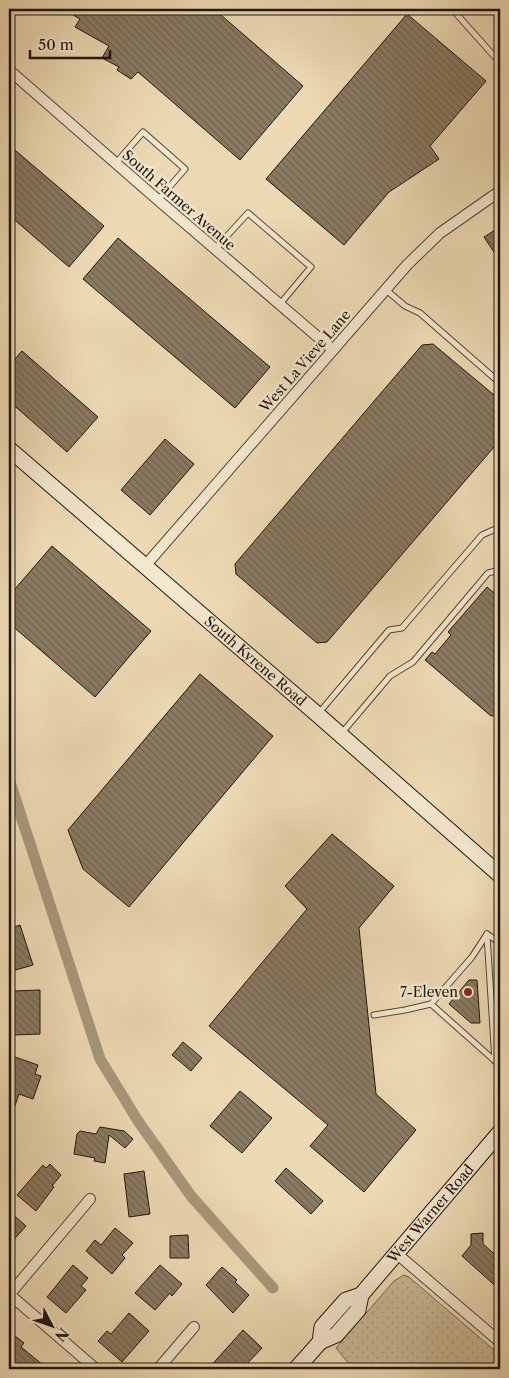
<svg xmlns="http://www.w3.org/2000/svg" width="509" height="1378" font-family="'Libre Caslon Text',serif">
  <defs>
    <pattern id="park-dots" width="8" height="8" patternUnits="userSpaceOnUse" patternTransform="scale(1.25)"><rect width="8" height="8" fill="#cab897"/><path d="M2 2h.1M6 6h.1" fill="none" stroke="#ad9d81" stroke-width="1.8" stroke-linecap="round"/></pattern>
    <pattern id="building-back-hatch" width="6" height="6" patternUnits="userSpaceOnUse" patternTransform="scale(1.25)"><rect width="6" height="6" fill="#8a7b63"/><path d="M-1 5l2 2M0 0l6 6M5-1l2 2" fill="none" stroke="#706450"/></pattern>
  </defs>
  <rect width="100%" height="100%" fill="#eddab4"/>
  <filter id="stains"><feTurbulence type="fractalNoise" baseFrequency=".004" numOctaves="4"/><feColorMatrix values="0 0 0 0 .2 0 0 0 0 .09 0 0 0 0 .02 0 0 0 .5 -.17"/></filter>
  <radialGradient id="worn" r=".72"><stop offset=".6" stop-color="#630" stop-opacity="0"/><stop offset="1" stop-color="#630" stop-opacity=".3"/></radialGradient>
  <path fill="url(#park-dots)" stroke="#746652" d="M404,1275l5,2 91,78v14h-147l-17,-21 58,-67z"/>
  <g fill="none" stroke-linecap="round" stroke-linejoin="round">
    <path stroke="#a7977b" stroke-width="11" d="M9,779l91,280 38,62 53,75 82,92"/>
  </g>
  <g fill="url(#building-back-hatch)" stroke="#1f140c">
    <path d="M63,9h151l89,77 -63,74 -102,-88 -7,7 -14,-9 2,-3 -17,-9 7,-12 -34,-19 5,-8z"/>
    <path d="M407,14l79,67 -56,65 9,13 -50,33 -45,53 -78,-66z"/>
    <path d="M9,145l95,81 -35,41 -60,-52z"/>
    <path d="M500,227v34l-16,-24z"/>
    <path d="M118,238l152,129 -35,41 -152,-129z"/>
    <path d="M433,344l67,56v40l-173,202 -10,1 -81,-69 -1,-10 187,-219z"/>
    <path d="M22,351l76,66 -31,35 -58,-51v-35z"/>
    <path d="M165,439l29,25 -44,51 -29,-25z"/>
    <path d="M52,546l99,85 -56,66 -86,-74v-27z"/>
    <path d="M487,587l13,11v117l-9,1 -66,-56 7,-8 3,2 16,-19 -3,-3z"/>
    <path d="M200,674l73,62 -144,171 -46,-38 -15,-39z"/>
    <path d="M332,834l62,52 -35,42 17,166 40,36 -52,62 -54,-46 18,-21 -119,-99 98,-117 -22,-23z"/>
    <path d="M20,925l13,40 -21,6 -3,-8v-34z"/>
    <path d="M469,980h8l3,43h-9l-22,-19z"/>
    <path d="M40,990v44l-26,1 -1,-44z"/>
    <path d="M183,1042l19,16 -11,13 -19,-16z"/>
    <path d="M9,1055l29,10 -3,9 6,2 -8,23 -14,-5 -9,26h-1z"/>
    <path d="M240,1091l32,27 -30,35 -32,-27z"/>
    <path d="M100,1127l24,4 9,8 -8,9 -16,-13 -4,28 -11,-2 1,-3 -21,-4 3,-20 3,-3 16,3z"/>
    <path d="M50,1164l11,11 -9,11 2,1 -18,24 -19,-16 26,-30 3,3z"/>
    <path d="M286,1168l37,33 -12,13 -36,-33z"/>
    <path d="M144,1171l6,43 -21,3 -5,-43z"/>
    <path d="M9,1211l17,15 -17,19z"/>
    <path d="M115,1228l18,15 -11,12 3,3 -13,16 -26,-23 9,-11 6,5z"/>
    <path d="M483,1233v11l17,15v31l-38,-34 9,-11v-11z"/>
    <path d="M188,1235l1,23h-19v-22z"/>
    <path d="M73,1265l15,13 -7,8 5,4 -20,23 -19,-16z"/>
    <path d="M160,1265l22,19 -10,12 -2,-3 -15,17 -20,-17z"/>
    <path d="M222,1267l15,13 -2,2 14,13 -16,18 -27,-28z"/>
    <path d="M129,1313l20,18 -27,31 -24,-21 9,-10 4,3z"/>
    <path d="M243,1330l19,18 -20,21h-34z"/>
    <path d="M15,1336l9,7 -3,4 27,22h-28l-11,-9v-16z"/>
  </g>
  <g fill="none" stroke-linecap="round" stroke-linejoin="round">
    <defs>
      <g id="lane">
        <path d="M452,9l42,47 6,4"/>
        <path d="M116,163l27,-31 42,37 -27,31"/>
        <path d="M215,249l33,-36 63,54 -31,37"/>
        <path d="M385,289l20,17 15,7 80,70"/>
        <path d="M318,714l71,-84 13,-2 80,-93 18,-8"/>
        <path d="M341,734l49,-58 23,-14 75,-89 12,-3"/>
        <path d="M487,934l-15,23 -41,47 64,57"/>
        <path d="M487,934l13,9"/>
        <path d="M487,935l8,126"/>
        <path d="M374,1015l31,-5 26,-6"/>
        <path d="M493,1335l7,-8"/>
      </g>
      <g id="street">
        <path d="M9,70l149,130 175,150"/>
        <path d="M145,566l262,-301 33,-32 60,-42"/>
        <path d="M396,1253l104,89"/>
        <path d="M9,1294l87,75"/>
        <path d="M9,1295l81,-96"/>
        <path d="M158,1369l36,-42"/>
      </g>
      <g id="secondary">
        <path id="s1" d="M9,449l309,266 182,160"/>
        <path id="s2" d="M320,1342l2,-15 24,-27 15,-5 139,-163"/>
        <path d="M296,1369l24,-27 16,-7 22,-25 3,-15"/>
      </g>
    </defs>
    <use href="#lane" stroke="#524636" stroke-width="7"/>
    <use href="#street" stroke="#524636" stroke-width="12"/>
    <use href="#secondary" stroke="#1f140c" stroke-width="17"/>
    <use href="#lane" stroke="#f3e7ce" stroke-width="5"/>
    <use href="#street" stroke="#f3e7ce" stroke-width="10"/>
    <use href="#secondary" stroke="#f3e7ce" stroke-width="15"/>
  </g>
  <circle fill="#8f2418" stroke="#f3e7ce" stroke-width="2" cx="468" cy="992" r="5"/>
  <g text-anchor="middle" stroke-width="5" stroke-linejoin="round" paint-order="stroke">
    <g font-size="14" fill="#1f140c" stroke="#f3e7ce">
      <text transform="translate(179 200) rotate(41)" y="5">South Farmer Avenue</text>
      <text transform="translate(305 361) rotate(-49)" y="5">West La Vieve Lane</text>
      <text dy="5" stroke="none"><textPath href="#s1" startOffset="325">South Kyrene Road</textPath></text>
      <text dy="5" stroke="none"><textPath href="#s2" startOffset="174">West Warner Road</textPath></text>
    </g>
    <g font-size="14" fill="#1f140c" stroke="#f3e7ce" text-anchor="end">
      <text x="458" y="997">7-Eleven</text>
    </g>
  </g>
  <rect width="509" height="1378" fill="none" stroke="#eddab4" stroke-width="30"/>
  <rect x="10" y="10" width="489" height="1358" fill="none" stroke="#1f140c" stroke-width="2.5"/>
  <rect x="15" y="15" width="479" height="1348" fill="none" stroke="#1f140c"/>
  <g transform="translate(52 1326) rotate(131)" stroke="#f3e7ce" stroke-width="4" paint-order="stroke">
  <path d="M0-4L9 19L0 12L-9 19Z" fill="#1f140c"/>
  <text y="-8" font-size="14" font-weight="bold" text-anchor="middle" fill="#1f140c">N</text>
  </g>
  <path d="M30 50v8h80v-8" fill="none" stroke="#1f140c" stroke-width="2.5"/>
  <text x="38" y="50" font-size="15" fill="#1f140c" stroke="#f3e7ce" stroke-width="4" paint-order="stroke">50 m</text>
  <rect width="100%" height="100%" filter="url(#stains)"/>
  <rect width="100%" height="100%" fill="url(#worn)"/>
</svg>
